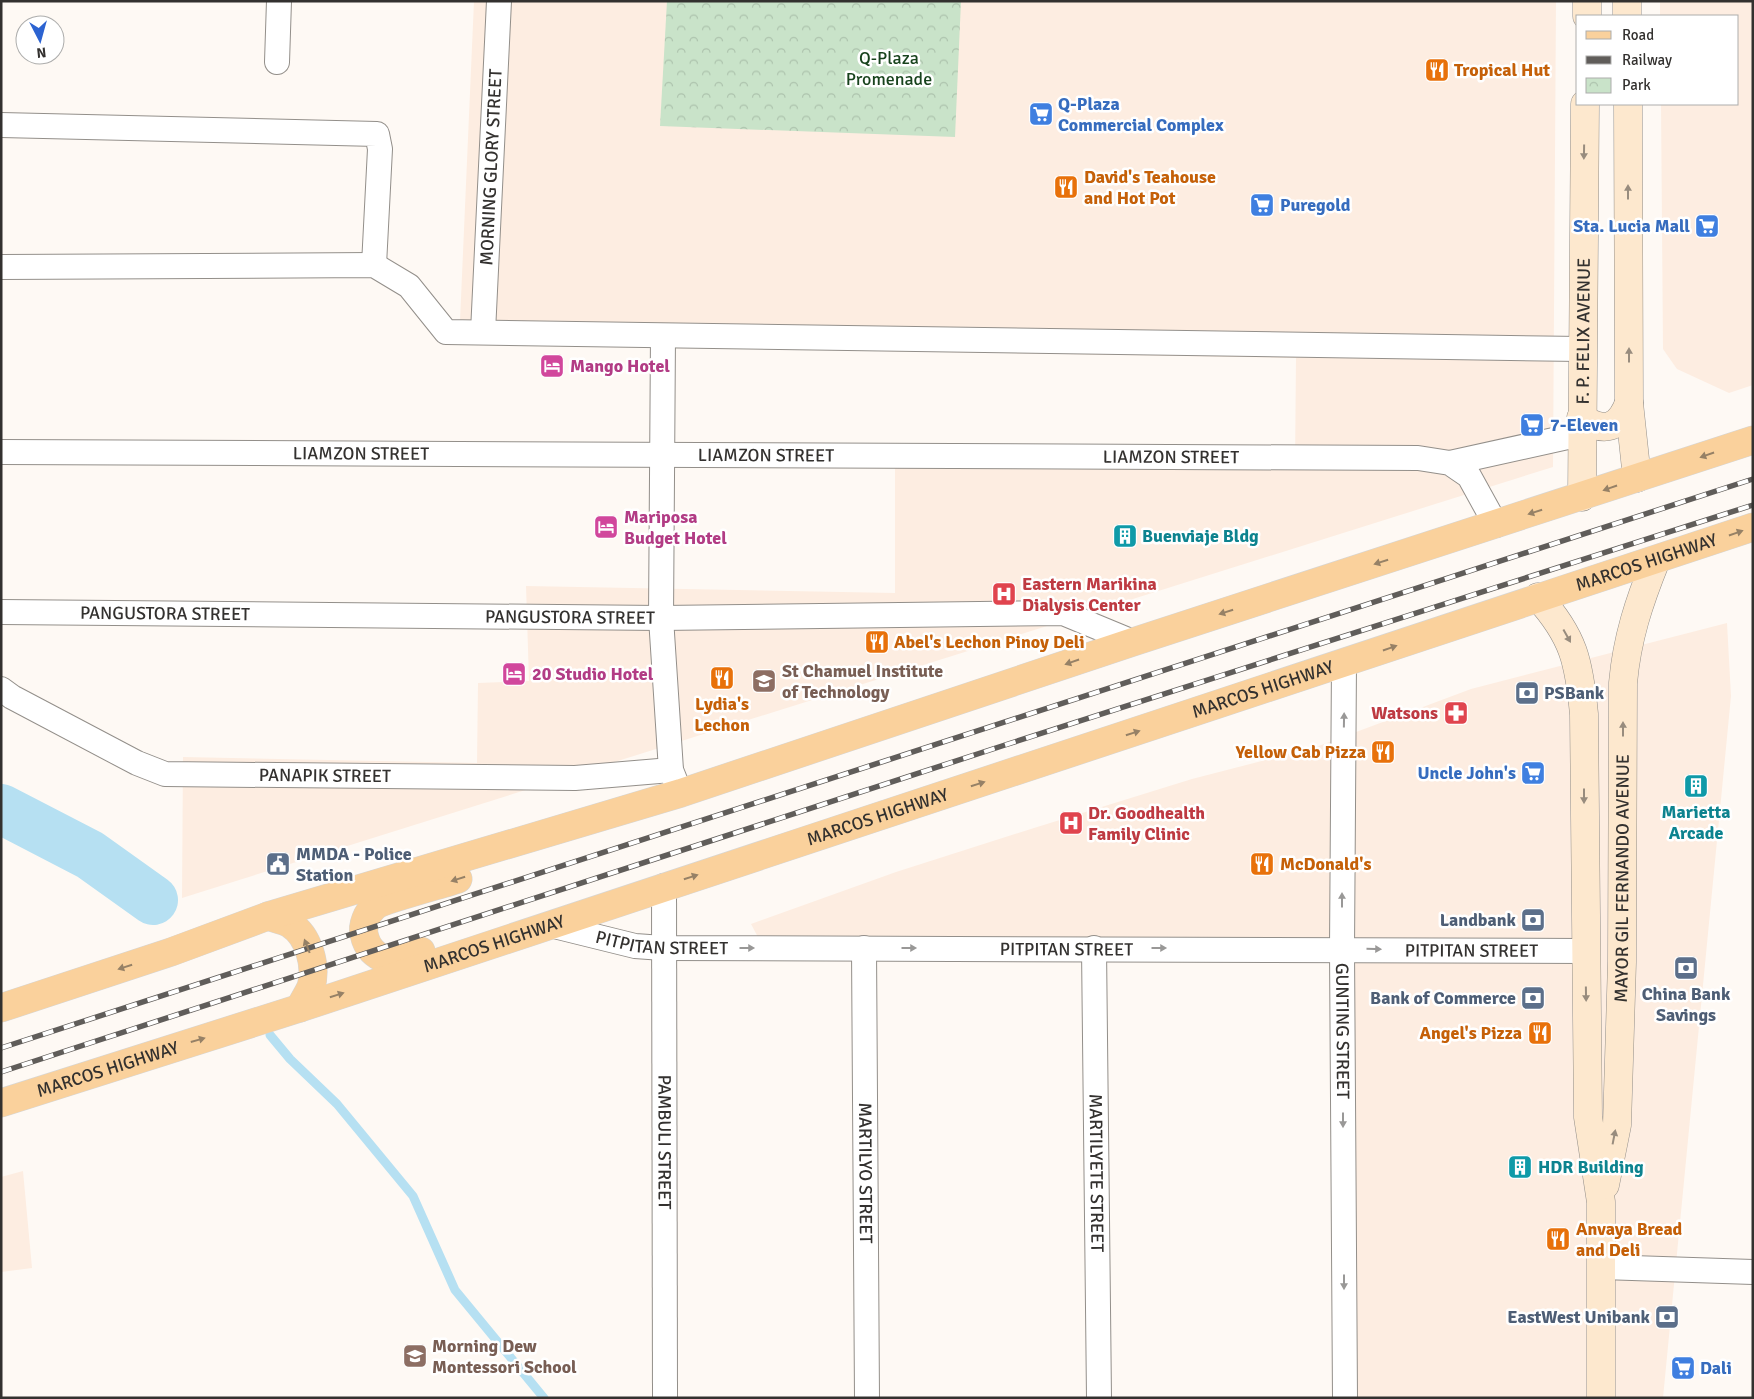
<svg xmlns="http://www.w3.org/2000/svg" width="1754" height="1399" font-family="Signika,sans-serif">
  <defs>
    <pattern id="park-crowns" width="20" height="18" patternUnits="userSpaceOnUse" patternTransform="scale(1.25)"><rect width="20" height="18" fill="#c9e3c9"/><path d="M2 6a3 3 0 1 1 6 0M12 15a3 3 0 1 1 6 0" fill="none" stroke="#adc3ad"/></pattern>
  </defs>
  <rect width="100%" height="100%" fill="#fef9f4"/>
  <g fill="#fdede1">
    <path d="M474,1h1082l-3,466 -1371,431 1,-141 294,6 1,-80 51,-2 -3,-95 369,7v-127l400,-1 1,-107 -837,-14z"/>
    <path d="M1660,1h93v384l-24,8 -52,-24 -14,-20 -2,-245h77v-88h-78z"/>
    <path d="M1727,623l4,73 -68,702h-316l-1,-458 -579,14 -16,-30 145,-52 138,-44 158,-49 124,-32 155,-58z"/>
    <path d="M23,1171l9,97 -31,4v-95z"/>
  </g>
  <path fill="url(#park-crowns)" d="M667,1h294l-6,136 -295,-11z"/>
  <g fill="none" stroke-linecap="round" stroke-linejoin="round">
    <path stroke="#b6e0f2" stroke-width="9" d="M270,1035l20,24 47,45 76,92 42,94 89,108"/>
    <path stroke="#b6e0f2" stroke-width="50" d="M1,809l89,46 63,45"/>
    <defs>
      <g id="street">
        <path d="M277,62l2,-61"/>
        <path d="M1,125l376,9 3,15 -6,116"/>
        <path d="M1,267l373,-2 35,21 37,46 1135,17"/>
        <path id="s1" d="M483,332l16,-331"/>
        <path d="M663,336l-2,282 10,152 6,15"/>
        <path id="s2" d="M1,452l1417,6 32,5 19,13 27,49"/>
        <path d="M1450,463l131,-29"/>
        <path id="s3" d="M1,612l660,6 402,-5 70,29"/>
        <path id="s4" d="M1344,663l-2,286 3,449"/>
        <path id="s5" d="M1,689l11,8 125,66 28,11 410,4 96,-8"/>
        <path id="s6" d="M664,886l1,512"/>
        <path id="s7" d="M550,925l85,21 28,2 922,3"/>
        <path id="s8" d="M864,948l3,450"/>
        <path id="s9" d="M1094,948l5,450"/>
        <path d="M1602,1267l151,5"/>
      </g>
      <g id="secondary">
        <path d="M1627,1v15"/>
        <path d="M1587,16v-15"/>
        <path d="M1628,104l1,299 8,75"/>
        <path d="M1581,418c23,15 38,11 48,-15"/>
        <path id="s10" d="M1582,497l3,-393"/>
        <path d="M1538,597c36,40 41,65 46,117l4,403 13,85v196"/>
        <path id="s11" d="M1605,1185l12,-60 5,-163 1,-279c4,-45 16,-81 33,-123"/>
      </g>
      <g id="primary">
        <path d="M268,916c7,3 16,4 22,8 19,12 27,42 21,63 -3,7 -8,14 -11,21"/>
        <path d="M421,951l-33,10c-13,-6 -21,-12 -24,-27 -2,-9 3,-21 10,-27 7,-7 70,-23 84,-28"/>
        <path d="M1,1008l170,-56 97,-36 413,-123 452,-151 620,-202"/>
        <path id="s12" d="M1,1103l299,-95 1453,-481"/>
      </g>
    </defs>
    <use href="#street" stroke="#938f8a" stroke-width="26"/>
    <use href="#secondary" stroke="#938f8a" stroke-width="29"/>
    <use href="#primary" stroke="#d6d6d5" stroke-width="29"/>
    <use href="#street" stroke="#fff" stroke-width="24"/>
    <use href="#secondary" stroke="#fde8ce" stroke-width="28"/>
    <use href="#primary" stroke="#fad19c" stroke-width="28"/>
    <defs>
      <g id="rail">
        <path d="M1,1048l1752,-569"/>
        <path d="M1,1072l1004,-327 748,-240"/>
      </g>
    </defs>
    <use href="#rail" stroke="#605d5a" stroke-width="5.5"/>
    <use href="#rail" stroke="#fff" stroke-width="4" stroke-dasharray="11" stroke-linecap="butt"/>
  </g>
  <defs><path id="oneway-solid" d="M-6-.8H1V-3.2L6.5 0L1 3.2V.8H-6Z" transform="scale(1.25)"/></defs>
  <g fill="#988c7e">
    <use href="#oneway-solid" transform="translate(1584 152) rotate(91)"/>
    <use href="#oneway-solid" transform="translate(1628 192) rotate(-90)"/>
    <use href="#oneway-solid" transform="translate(1629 355) rotate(-90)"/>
    <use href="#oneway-solid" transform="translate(1567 636) rotate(61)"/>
    <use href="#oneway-solid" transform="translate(1623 729) rotate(-90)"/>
    <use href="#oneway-solid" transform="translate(1584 796) rotate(90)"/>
    <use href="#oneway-solid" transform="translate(1586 994) rotate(89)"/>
    <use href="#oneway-solid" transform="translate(1614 1137) rotate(-79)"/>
  </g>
  <g fill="#968166">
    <use href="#oneway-solid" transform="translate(1707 455) rotate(161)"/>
    <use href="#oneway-solid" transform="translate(1610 488) rotate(161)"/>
    <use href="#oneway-solid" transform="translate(1535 512) rotate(162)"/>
    <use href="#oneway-solid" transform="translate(1736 533) rotate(-19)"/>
    <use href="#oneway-solid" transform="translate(1381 562) rotate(162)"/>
    <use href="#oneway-solid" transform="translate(1226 612) rotate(162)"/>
    <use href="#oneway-solid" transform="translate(1390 648) rotate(-19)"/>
    <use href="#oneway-solid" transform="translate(1072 662) rotate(161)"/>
    <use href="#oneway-solid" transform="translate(1133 733) rotate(-18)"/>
    <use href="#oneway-solid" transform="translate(978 784) rotate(-18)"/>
    <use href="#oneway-solid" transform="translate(691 877) rotate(-18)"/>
    <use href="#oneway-solid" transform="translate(458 879) rotate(162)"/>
    <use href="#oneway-solid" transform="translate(307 946) rotate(-111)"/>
    <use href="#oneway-solid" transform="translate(125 967) rotate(162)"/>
    <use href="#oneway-solid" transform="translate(337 995) rotate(-18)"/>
    <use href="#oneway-solid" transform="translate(198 1040) rotate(-16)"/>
  </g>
  <g fill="#999897">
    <use href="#oneway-solid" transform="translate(1344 720) rotate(-89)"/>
    <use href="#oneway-solid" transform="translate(1342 900) rotate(-90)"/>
    <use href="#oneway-solid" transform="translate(747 948)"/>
    <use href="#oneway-solid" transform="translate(909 948)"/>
    <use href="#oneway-solid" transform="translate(1159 948)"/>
    <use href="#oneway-solid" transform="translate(1374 949) rotate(1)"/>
    <use href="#oneway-solid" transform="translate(1343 1120) rotate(90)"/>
    <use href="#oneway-solid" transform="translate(1344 1282) rotate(90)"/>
  </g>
  <defs>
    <symbol id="restaurant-square" viewBox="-11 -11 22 22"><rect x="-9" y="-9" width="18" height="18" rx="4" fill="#e8710a" stroke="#fff"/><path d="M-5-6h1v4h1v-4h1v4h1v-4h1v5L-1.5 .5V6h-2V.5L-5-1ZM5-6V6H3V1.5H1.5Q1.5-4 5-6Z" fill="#fff"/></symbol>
    <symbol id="supermarket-square" viewBox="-11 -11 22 22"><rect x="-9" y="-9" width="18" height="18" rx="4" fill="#3f7fe0" stroke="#fff"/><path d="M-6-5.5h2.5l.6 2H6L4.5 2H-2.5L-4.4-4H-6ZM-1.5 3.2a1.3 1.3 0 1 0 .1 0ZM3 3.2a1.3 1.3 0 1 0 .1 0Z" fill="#fff"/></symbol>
    <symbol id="hotel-square" viewBox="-11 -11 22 22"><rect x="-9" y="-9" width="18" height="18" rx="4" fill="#d1479c" stroke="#fff"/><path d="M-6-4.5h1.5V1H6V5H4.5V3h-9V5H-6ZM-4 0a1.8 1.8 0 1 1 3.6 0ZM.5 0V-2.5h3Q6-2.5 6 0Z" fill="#fff"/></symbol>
    <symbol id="building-square" viewBox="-11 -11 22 22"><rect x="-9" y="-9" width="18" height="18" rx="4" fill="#0f9aa8" stroke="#fff"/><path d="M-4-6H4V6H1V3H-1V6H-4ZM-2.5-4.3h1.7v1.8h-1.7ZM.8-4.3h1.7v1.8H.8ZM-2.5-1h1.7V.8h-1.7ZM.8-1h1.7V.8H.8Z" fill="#fff"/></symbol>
    <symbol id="hospital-square" viewBox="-11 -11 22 22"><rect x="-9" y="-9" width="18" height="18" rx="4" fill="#e0444e" stroke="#fff"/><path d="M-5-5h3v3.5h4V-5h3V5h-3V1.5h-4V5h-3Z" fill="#fff"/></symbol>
    <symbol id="school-square" viewBox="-11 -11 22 22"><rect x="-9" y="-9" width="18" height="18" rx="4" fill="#8d6e63" stroke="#fff"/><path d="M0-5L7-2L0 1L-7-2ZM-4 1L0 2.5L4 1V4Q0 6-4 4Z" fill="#fff"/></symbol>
    <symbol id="bank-square" viewBox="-11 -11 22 22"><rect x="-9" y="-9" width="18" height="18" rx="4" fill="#5c6f8a" stroke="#fff"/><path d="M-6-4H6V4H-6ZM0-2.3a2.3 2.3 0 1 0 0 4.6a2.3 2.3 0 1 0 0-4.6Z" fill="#fff"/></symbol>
    <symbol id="pharmacy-square" viewBox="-11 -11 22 22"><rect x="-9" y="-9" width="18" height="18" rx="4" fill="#e0444e" stroke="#fff"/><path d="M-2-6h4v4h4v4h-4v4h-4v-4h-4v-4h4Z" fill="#fff"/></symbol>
    <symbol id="civic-square" viewBox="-11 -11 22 22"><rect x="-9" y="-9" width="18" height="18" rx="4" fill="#5c6f8a" stroke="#fff"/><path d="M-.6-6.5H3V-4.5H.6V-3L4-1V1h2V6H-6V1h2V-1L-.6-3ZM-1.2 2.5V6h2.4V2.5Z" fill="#fff"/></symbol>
  </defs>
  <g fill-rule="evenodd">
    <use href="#restaurant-square" x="1423" y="56" width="28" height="28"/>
    <use href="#supermarket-square" x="1027" y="100" width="28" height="28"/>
    <use href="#restaurant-square" x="1052" y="173" width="28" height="28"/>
    <use href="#supermarket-square" x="1248" y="191" width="28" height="28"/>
    <use href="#supermarket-square" x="1693" y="212" width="28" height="28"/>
    <use href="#hotel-square" x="538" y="352" width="28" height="28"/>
    <use href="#supermarket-square" x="1518" y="411" width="28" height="28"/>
    <use href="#hotel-square" x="592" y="513" width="28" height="28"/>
    <use href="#building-square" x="1111" y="522" width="28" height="28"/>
    <use href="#hospital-square" x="990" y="580" width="28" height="28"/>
    <use href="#restaurant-square" x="863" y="628" width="28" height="28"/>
    <use href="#hotel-square" x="500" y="660" width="28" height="28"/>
    <use href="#restaurant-square" x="708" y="664" width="28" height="28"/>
    <use href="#school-square" x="750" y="667" width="28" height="28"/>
    <use href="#bank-square" x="1513" y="679" width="28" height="28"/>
    <use href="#pharmacy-square" x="1442" y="699" width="28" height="28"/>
    <use href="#restaurant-square" x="1369" y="738" width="28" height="28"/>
    <use href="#supermarket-square" x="1519" y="759" width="28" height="28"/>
    <use href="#building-square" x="1682" y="772" width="28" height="28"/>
    <use href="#hospital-square" x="1057" y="809" width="28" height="28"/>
    <use href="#civic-square" x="264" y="850" width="28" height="28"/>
    <use href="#restaurant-square" x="1248" y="850" width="28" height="28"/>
    <use href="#bank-square" x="1519" y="906" width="28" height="28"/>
    <use href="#bank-square" x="1672" y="954" width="28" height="28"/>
    <use href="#bank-square" x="1519" y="984" width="28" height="28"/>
    <use href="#restaurant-square" x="1526" y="1019" width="28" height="28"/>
    <use href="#building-square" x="1506" y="1153" width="28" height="28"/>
    <use href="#restaurant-square" x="1544" y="1225" width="28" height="28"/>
    <use href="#bank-square" x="1653" y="1303" width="28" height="28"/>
    <use href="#school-square" x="401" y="1342" width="28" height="28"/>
    <use href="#supermarket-square" x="1669" y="1354" width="28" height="28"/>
  </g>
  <g text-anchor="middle" stroke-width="5" stroke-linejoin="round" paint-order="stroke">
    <g font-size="18" fill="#18431d" stroke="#fff">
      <text x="889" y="64">Q-Plaza<tspan x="889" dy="21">Promenade</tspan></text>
    </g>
    <g font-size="18" font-weight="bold" fill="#c56008" stroke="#fff" text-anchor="start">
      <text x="1454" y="76">Tropical Hut</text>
      <text x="1084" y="183">David's Teahouse<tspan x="1084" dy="21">and Hot Pot</tspan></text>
      <text x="894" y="648">Abel's Lechon Pinoy Deli</text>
      <text x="722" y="710" text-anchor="middle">Lydia's<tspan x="722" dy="21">Lechon</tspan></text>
      <text x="1366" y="758" text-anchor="end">Yellow Cab Pizza</text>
      <text x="1280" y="870">McDonald's</text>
      <text x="1522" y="1039" text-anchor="end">Angel's Pizza</text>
      <text x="1576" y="1235">Anvaya Bread<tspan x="1576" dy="21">and Deli</tspan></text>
    </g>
    <g font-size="18" font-weight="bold" fill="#366cbe" stroke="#fff" text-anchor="start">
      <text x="1058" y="110">Q-Plaza<tspan x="1058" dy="21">Commercial Complex</tspan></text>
      <text x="1280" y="211">Puregold</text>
      <text x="1690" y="232" text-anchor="end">Sta. Lucia Mall</text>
      <text x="1550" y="431">7-Eleven</text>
      <text x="1516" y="779" text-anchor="end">Uncle John's</text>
      <text x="1700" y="1374">Dali</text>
    </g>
    <g font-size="18" fill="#33312f" stroke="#fff">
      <text dy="6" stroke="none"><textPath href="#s1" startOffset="165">MORNING GLORY STREET</textPath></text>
      <text dy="6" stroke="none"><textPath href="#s10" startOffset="166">F. P. FELIX AVENUE</textPath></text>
      <text dy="6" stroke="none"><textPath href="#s2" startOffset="360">LIAMZON STREET</textPath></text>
      <text dy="6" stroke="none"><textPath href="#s2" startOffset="765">LIAMZON STREET</textPath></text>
      <text dy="6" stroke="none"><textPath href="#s2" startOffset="1170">LIAMZON STREET</textPath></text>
      <text dy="6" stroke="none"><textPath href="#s12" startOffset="1732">MARCOS HIGHWAY</textPath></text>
      <text dy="6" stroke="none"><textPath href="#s3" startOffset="164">PANGUSTORA STREET</textPath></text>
      <text dy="6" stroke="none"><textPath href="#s3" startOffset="569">PANGUSTORA STREET</textPath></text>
      <text dy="6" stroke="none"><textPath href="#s12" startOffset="1328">MARCOS HIGHWAY</textPath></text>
      <text dy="6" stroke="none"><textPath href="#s5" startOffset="345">PANAPIK STREET</textPath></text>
      <text dy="6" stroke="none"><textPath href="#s12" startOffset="922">MARCOS HIGHWAY</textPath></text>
      <text dy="6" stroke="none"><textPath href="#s11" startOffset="308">MAYOR GIL FERNANDO AVENUE</textPath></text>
      <text dy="6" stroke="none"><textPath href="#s7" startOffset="114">PITPITAN STREET</textPath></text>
      <text dy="6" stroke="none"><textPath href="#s12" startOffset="518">MARCOS HIGHWAY</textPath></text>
      <text dy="6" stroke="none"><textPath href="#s7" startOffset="519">PITPITAN STREET</textPath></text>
      <text dy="6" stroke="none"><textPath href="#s7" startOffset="924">PITPITAN STREET</textPath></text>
      <text dy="6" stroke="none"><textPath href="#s4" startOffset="368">GUNTING STREET</textPath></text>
      <text dy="6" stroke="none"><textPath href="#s12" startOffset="112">MARCOS HIGHWAY</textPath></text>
      <text dy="6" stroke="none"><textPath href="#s6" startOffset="256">PAMBULI STREET</textPath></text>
      <text dy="6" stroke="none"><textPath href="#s8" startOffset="225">MARTILYO STREET</textPath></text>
      <text dy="6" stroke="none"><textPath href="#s9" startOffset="225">MARTILYETE STREET</textPath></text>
    </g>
    <g font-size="18" font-weight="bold" fill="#b23c85" stroke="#fff" text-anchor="start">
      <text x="570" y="372">Mango Hotel</text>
      <text x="624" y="523">Mariposa<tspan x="624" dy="21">Budget Hotel</tspan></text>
      <text x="532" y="680">20 Studio Hotel</text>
    </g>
    <g font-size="18" font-weight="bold" fill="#0d838f" stroke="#fff" text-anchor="start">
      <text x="1142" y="542">Buenviaje Bldg</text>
      <text x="1696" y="818" text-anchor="middle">Marietta<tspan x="1696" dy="21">Arcade</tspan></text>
      <text x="1538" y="1173">HDR Building</text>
    </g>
    <g font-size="18" font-weight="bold" fill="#be3a42" stroke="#fff" text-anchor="start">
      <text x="1022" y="590">Eastern Marikina<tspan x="1022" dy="21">Dialysis Center</tspan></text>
      <text x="1438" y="719" text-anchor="end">Watsons</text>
      <text x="1088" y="819">Dr. Goodhealth<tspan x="1088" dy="21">Family Clinic</tspan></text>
    </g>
    <g font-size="18" font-weight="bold" fill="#785e54" stroke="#fff" text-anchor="start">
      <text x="782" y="677">St Chamuel Institute<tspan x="782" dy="21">of Technology</tspan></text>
      <text x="432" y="1352">Morning Dew<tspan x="432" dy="21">Montessori School</tspan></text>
    </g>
    <g font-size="18" font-weight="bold" fill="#4e5e75" stroke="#fff" text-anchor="end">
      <text x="1544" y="699" text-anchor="start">PSBank</text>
      <text x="296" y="860" text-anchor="start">MMDA - Police<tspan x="296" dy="21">Station</tspan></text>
      <text x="1516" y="926">Landbank</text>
      <text x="1686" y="1000" text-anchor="middle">China Bank<tspan x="1686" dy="21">Savings</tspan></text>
      <text x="1516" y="1004">Bank of Commerce</text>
      <text x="1650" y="1323">EastWest Unibank</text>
    </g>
  </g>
  <rect width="1754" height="1399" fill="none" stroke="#33312f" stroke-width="5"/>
  <rect x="1576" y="15" width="162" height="90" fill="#ffffff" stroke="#adadac"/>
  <rect x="1586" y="31" width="25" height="8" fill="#fad19c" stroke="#adadac"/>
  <text x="1622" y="40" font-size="15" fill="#33312f">Road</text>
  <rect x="1586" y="56" width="25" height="8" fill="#605d5a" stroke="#adadac"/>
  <text x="1622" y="65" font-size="15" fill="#33312f">Railway</text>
  <rect x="1586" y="78" width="25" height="15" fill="url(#park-crowns)" stroke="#adadac"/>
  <text x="1622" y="90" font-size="15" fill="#33312f">Park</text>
  <g transform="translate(40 40) rotate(174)"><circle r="24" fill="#ffffff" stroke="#adadac"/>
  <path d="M0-4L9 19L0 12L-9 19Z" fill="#2c63d1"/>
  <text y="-8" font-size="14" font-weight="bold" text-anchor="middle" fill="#33312f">N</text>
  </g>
</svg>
